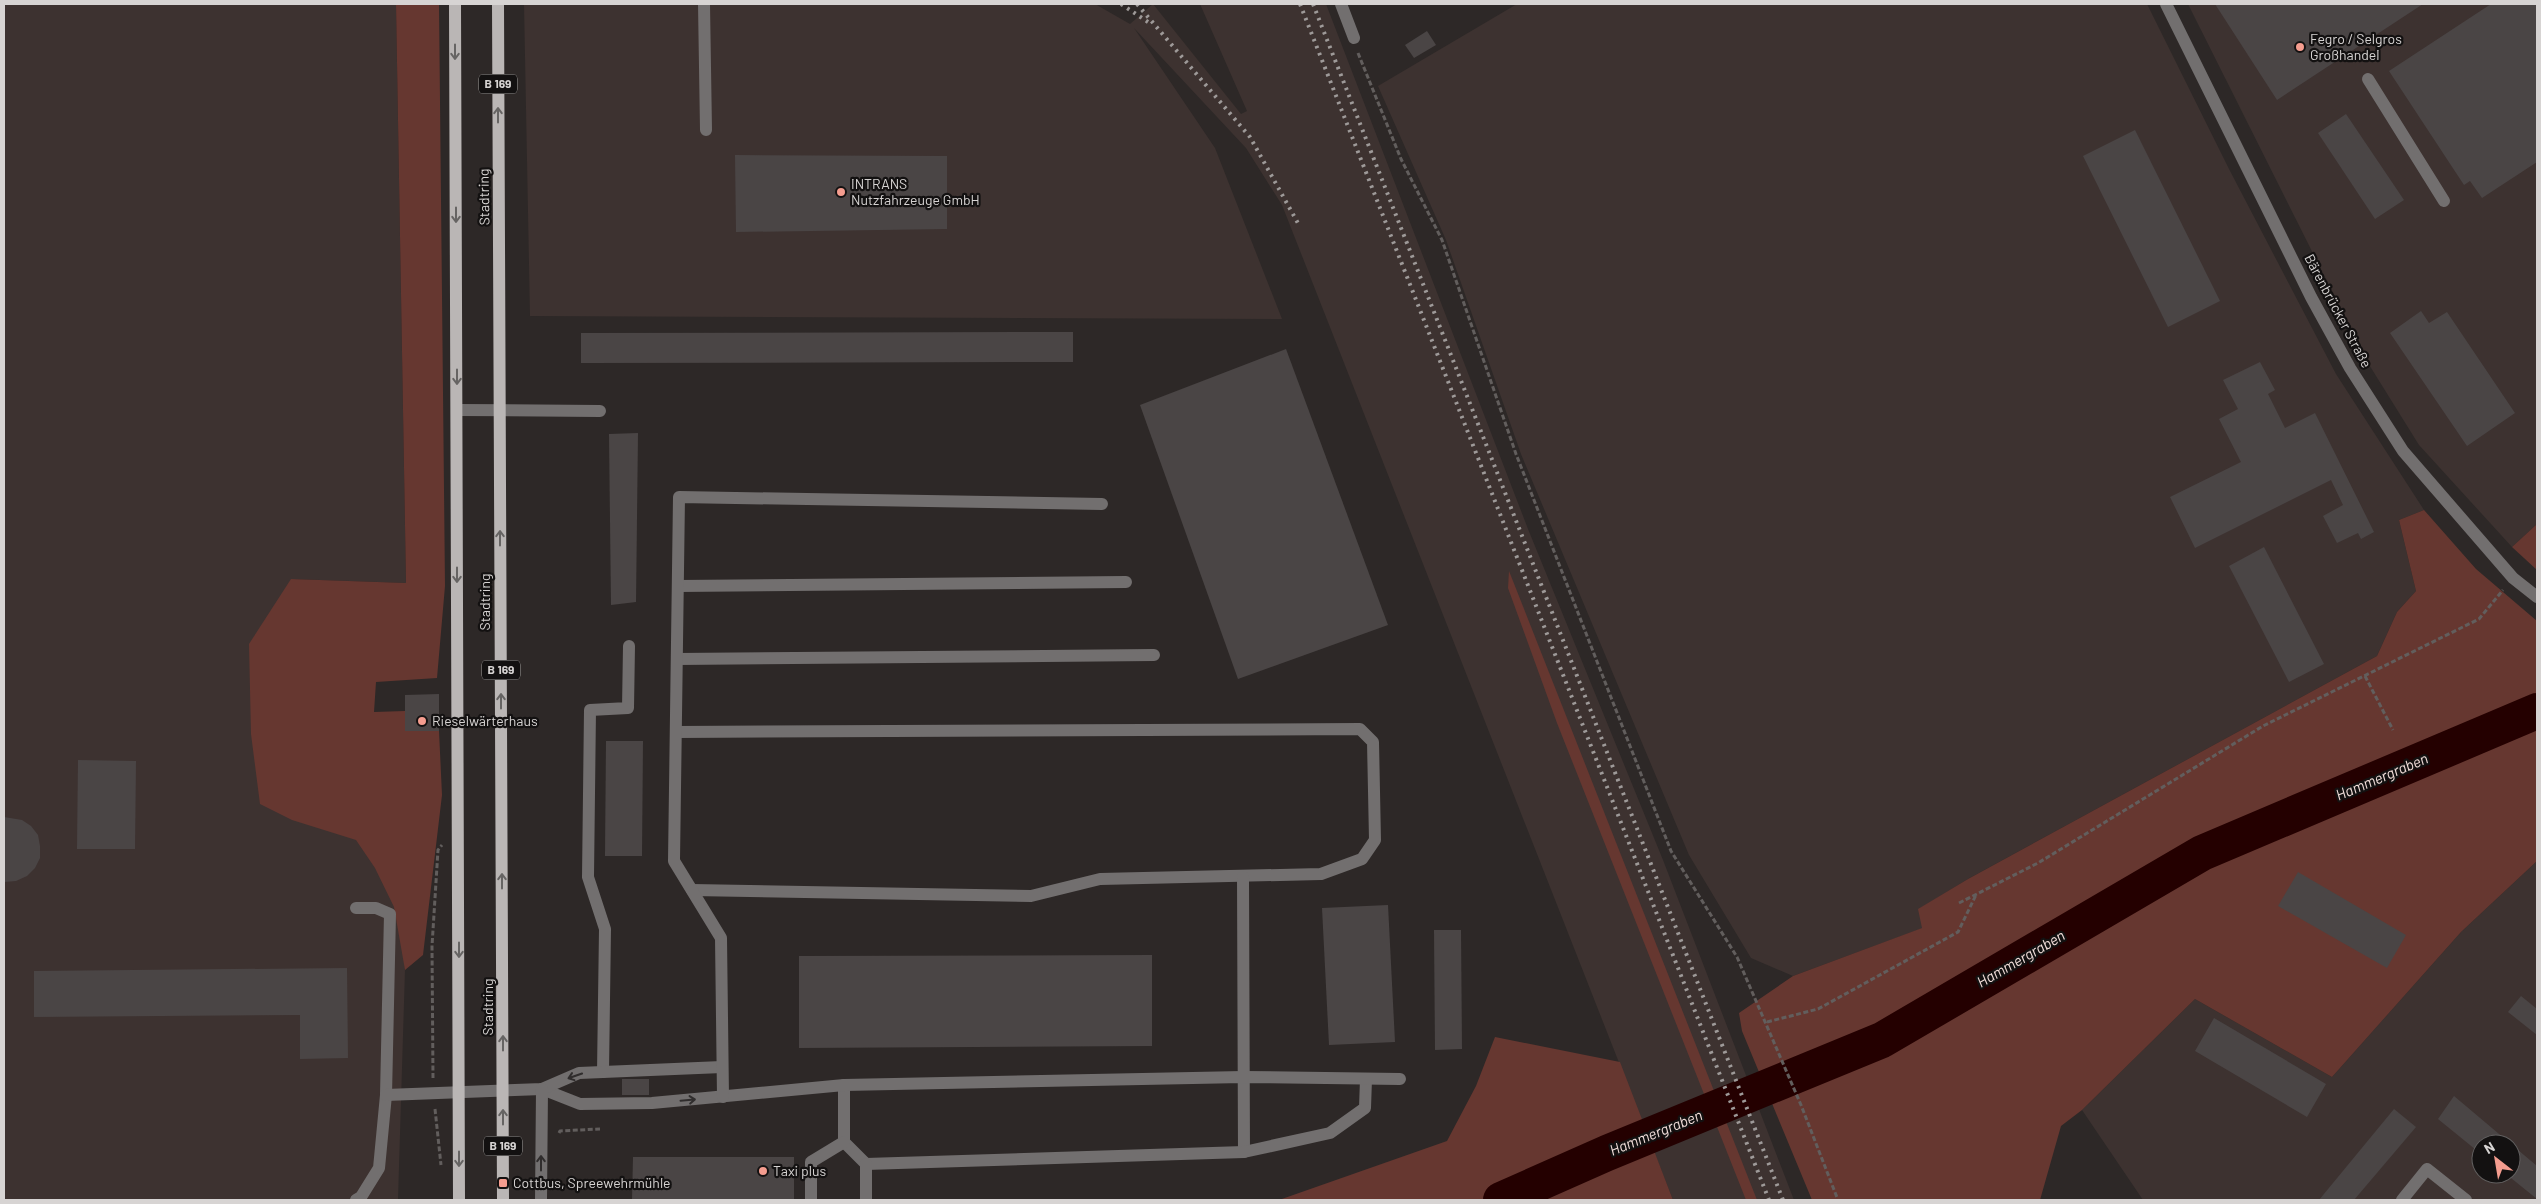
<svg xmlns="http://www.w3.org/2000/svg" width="2541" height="1204" font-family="Barlow,sans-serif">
  <rect width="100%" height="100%" fill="#2d2827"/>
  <g fill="#3d3230" fill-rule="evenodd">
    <path d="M4,4h392l10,579 -115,-4 106,212 8,179 -7,230h-394z"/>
    <path d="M524,4h571l35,20 23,-20 88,110 6,-3 -47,-107h126l202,525 135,331 131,340h-121l-391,-995 -36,-57 -112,-120 81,120 67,171 -752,-3z"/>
    <path d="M1517,4h630l82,165 107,205 88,136 -25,10 17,71 -19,21 -20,44 -409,223 -49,30 4,19 -130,48 -42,-18 -62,-103 -168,-401 -75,-214 -68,-154z"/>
    <path d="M2188,4h349v520l-25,23 -93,-102 -51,-82z"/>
    <path d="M2537,861v339h-394l-61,-90 113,-111 137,78 129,-145zM2481,1144h30v30h-30z"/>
  </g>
  <g fill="#663730">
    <path d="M396,4h43l6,582 -8,92 -61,4 -2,30 31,-1v20h34l3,64 -19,160 -18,15 -11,-63 -19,-39 -19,-28 -64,-20 -32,-16 -9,-70 -2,-90 42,-65 115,4z"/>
    <path d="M2424,510l52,59 61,52v240l-76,71 -129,145 -137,-78 -113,111 -21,16 -21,74h-228l-70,-169 -3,-18 54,-37 129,-48 -4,-19 50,-30 409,-223 20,-44 19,-21 -17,-71z"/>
    <path d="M2537,524v46l-25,-23z"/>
    <path d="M1509,571l248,629h-11l-189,-477 -49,-135z"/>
    <path d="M1495,1037l125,25 53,138h-394l168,-59 29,-55z"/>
  </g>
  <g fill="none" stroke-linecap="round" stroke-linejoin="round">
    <path stroke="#240000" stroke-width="36" d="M1501,1200l106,-47 275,-113 320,-187 335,-142"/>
  </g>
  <g fill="#4a4545">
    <path d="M2215,4h208l-146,96z"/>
    <path d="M2491,4h46v158l-55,36 -12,-17 -6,4 -75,-114z"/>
    <path d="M1427,31l9,14 -22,13 -9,-13z"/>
    <path d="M2346,114l58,86 -29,19 -57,-86z"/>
    <path d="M2135,130l85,171 -52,26 -85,-171z"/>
    <path d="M735,155l212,1v73l-211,3z"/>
    <path d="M2421,311l8,12 18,-11 68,101 -48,33 -77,-113z"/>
    <path d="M1073,332v30l-492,1v-30z"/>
    <path d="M1286,349l102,276 -150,54 -98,-274z"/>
    <path d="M2260,362l15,28 -7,4 17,34 30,-15 59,119 -13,7 -3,-6 -21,10 -14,-27 20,-11 -12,-25 -136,68 -25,-51 71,-35 -22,-43 19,-10 -15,-29z"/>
    <path d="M638,433l-2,169 -25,3 -2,-171z"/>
    <path d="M2264,547l60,117 -35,18 -60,-116z"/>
    <path d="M439,694v37h-34v-36z"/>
    <path d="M606,741h37l-1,115h-37z"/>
    <path d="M78,760l58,1 -1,88h-58z"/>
    <path d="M4,817l18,3 9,6 7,9 2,11v12l-5,10 -8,8 -11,5 -12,1z"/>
    <path d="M2298,872l108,63 -19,33 -109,-62z"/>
    <path d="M1388,905l7,137 -66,3 -7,-137z"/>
    <path d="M1434,930h27l1,119 -27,1z"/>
    <path d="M1152,955v91l-353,2v-92z"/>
    <path d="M347,968l1,90 -48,1v-44l-266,2v-46z"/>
    <path d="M2521,996l16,13v26l-29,-23z"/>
    <path d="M2214,1018l112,66 -19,33 -112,-66z"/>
    <rect x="622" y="1079" width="27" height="16"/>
    <path d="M2454,1096l83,70v33l-31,-25h5v-30h-30v10l-43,-35z"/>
    <path d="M2394,1109l22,18 -62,73h-35z"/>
    <path d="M633,1157h161v43h-162z"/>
  </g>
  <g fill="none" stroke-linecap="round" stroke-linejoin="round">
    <g stroke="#625e5d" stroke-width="3" stroke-dasharray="5 2.5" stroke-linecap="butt">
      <path d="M1358,53l43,106 41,81 74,214 155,397 66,106 64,148 37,95"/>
      <path d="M2365,676l28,54"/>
      <path d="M1959,903l79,-40 225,-137 216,-107 24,-29"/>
      <path d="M1767,1022l51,-13 140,-77 18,-37"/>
      <path d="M433,1078l-1,-132 6,-96 4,-5"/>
      <path d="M435,1109l6,56"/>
      <path d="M559,1133l1,-2 40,-2"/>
    </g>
    <g stroke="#726f6f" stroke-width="12">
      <path d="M704,4l2,126"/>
      <path d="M1341,4l13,34"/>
      <path d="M2166,4l145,293 39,71 53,83 110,127 24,19"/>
      <path d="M2368,79l76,122"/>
      <path d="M457,410l143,1"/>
      <path d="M678,586l448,-4"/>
      <path d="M677,659l477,-4"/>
      <path d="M676,732l684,-3 13,13 2,98 -13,19 -41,15 -221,5 -69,17 -339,-6"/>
      <path d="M1243,877l1,275"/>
      <path d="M356,908h20l14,6 -4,181 -7,73 -18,29 -5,3"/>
      <path d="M603,1072l2,-143 -17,-52 2,-167 38,-2 1,-62"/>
      <path d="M844,1085v57l22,22 378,-12 86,-19 35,-25 1,-29"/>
      <path d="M542,1089l38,15 72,-1 192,-18 399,-8 157,2"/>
      <path d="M386,1095l156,-6 37,-16 143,-6"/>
      <path d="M723,1097l-2,-159 -47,-77 5,-364 423,7"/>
      <path d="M541,1200l1,-111"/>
      <path d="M811,1200v-38l33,-20"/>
      <path d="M866,1200v-36"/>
      <path d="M2402,1200l25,-31 39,31"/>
    </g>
    <g stroke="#bab6b5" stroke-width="12">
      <path d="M455,4l4,1196"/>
      <path d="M498,4l5,1196"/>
    </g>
    <g stroke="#9e9a99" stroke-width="4" stroke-dasharray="2.5 5" stroke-linecap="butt">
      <path d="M1121,4l27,18"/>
      <path d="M1137,4l113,133 49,88"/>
      <path d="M1300,4l469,1196"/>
      <path d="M1313,4l470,1196"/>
    </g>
  </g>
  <defs><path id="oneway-shaft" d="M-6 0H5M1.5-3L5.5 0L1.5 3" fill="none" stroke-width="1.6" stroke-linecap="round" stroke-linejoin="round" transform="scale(1.25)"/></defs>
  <g stroke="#666463">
    <use href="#oneway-shaft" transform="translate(455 52) rotate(90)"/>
    <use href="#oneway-shaft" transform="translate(498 115) rotate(-90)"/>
    <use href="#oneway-shaft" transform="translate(456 215) rotate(90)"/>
    <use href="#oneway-shaft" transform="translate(457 377) rotate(90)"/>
    <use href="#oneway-shaft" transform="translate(500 538) rotate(-90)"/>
    <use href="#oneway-shaft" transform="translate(457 575) rotate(90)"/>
    <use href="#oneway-shaft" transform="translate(501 701) rotate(-90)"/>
    <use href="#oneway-shaft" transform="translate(502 881) rotate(-90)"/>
    <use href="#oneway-shaft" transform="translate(459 950) rotate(90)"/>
    <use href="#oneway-shaft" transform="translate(503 1043) rotate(-90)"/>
    <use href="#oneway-shaft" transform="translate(503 1117) rotate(-90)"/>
    <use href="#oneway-shaft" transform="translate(459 1159) rotate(90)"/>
  </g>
  <g stroke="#302d2d">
    <use href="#oneway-shaft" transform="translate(575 1076) rotate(161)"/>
    <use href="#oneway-shaft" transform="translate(688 1100) rotate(-5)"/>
    <use href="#oneway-shaft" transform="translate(541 1163) rotate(-90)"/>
  </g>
  <g fill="#f59d8f" stroke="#131111" stroke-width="2">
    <circle cx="2300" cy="47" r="5"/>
    <circle cx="841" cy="192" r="5"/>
    <circle cx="422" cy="721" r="5"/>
    <circle cx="763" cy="1171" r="5"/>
    <rect x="498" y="1178" width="10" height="10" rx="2.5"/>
  </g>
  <g text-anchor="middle" stroke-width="4.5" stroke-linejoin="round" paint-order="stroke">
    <g fill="#131111" stroke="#9c9a99" stroke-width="1">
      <rect x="479" y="74.5" width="38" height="19" rx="4"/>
      <rect x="482" y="660.5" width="38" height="19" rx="4"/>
      <rect x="484" y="1136.5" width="38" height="19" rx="4"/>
    </g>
    <g font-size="12" font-weight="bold" fill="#d7d4d3">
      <text x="498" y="88">B 169</text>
      <text x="501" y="674">B 169</text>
      <text x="503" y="1150">B 169</text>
    </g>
    <g font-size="14" fill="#d7d4d3" stroke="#131111" text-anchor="start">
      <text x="2310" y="44">Fegro / Selgros<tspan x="2310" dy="16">Großhandel</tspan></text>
      <text x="851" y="189">INTRANS<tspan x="851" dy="16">Nutzfahrzeuge GmbH</tspan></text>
      <text x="432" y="726">Rieselwärterhaus</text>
      <text x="773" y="1176">Taxi plus</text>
      <text x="513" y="1188">Cottbus, Spreewehrmühle</text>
    </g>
    <g font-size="14" fill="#d7d4d3" stroke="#131111">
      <text transform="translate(484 197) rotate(-91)" y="5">Stadtring</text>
      <text transform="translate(2338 311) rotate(62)" y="5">Bärenbrücker Straße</text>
      <text transform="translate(485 602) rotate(-90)" y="5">Stadtring</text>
      <text transform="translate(488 1007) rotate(-90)" y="5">Stadtring</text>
    </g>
    <g font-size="15" font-style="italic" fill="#f3dfdb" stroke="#131111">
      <text transform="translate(2382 777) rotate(-23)" y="5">Hammergraben</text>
      <text transform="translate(2021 959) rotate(-30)" y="5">Hammergraben</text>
      <text transform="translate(1656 1133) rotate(-22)" y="5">Hammergraben</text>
    </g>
  </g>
  <rect width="2541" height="1204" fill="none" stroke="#d7d4d3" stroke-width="10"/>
  <g transform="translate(2496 1159) rotate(329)"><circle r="24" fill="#131111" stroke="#615f5f"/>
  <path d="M0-4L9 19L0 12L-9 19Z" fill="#f59d8f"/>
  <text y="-8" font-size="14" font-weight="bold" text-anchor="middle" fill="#d7d4d3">N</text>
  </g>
</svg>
